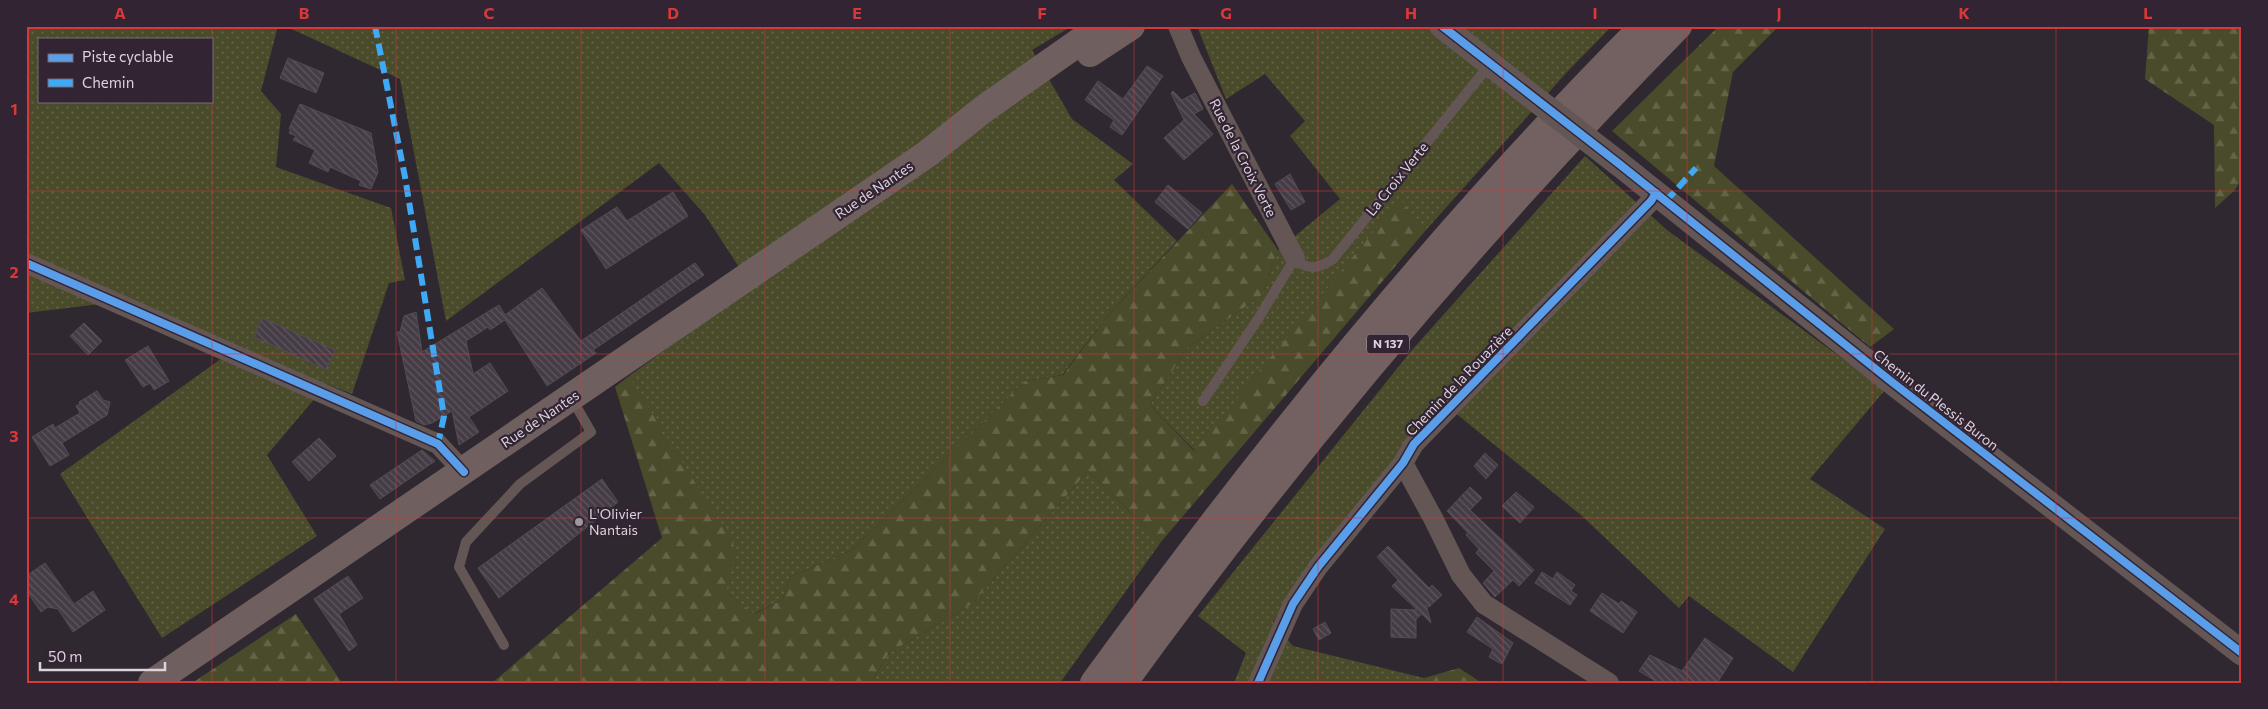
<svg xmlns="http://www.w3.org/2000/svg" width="2268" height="709" font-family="Commissioner,sans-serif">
  <defs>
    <pattern id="grass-dots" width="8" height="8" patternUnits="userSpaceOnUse" patternTransform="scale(1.25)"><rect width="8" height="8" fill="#4a4b2a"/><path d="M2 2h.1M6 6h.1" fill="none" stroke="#646448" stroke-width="1.8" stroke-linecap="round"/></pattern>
    <pattern id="forest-firs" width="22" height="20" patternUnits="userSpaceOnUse" patternTransform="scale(1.25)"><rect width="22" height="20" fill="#4a4b2a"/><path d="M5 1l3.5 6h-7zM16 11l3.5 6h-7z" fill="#646448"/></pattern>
    <pattern id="building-back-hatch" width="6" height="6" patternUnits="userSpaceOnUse" patternTransform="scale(1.25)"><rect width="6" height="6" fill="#453c46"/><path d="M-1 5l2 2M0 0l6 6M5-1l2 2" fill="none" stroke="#5f5760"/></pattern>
  </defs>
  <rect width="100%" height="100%" fill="#2f2830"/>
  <g fill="url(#grass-dots)" fill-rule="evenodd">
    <path d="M26,26h252l-17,65 20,23 -5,53 115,41 14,72 -16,3 -37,111 -25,-10 -60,71 50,81 -155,102 -102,-164 179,-128 -105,-46 -108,13zM39,39h172v62h-172z"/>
    <path d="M285,26h787l-40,24 40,69 61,45 -19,16 63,61 -68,73 -47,61 -37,6 -173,169 -62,27 -7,22 -29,15 -28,-21 -97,-217 123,-89 -47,-72 -46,-52 -213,158 -46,-242z"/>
    <path d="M1197,26h415l-45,46 -141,158 -26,-30 -205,251 -45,-46 37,-57 75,-53 16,-45 62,-51 -50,-63 15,-15 -40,-47 -39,25z"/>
    <path d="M1585,156l82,74 218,160 -75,89 75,50 -92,143 -104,-76 -10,12 -97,-92 -139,-113 -118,141 -52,78 20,24 131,32 3,5h-193l12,-30 -48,-37 214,-266z"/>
    <path d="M1088,471l73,71 -101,141h-189l18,-30 83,-49z"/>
  </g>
  <g fill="url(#forest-firs)">
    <path d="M1719,26h60l-46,46 -19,94 180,163 -24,18 -258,-216z"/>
    <path d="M2149,26h93v153l-8,12 -19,17 -1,-83 -69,-46z"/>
    <path d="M1232,184l46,66 -16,45 -75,53 -37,57 44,46 206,-252 26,31 -265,312 -73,-71 -116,133 -83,49 -18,30h-379l170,-145 -47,-151 14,-11 107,173 -10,44 29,21 28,-15 7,-22 62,-27 173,-169 38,-6 46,-61z"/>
    <path d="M296,614l46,69h-150z"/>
    <path d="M1459,668l23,15h-55l-3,-5z"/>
  </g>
  <g fill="url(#building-back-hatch)" stroke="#534d53">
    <path d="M288,58l36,15 -8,20 -36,-15z"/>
    <path d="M1147,66l16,10 -41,59 -12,-8 4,-7 -29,-20 13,-19 25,18z"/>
    <path d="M1173,91l9,9 13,-7 8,16 -9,5 19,20 -29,26 -20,-22 20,-18 -13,-27z"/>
    <path d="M300,104l71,29 7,39 -7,17 -12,-4 2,-4 -31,-14 -2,5 -19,-9 6,-13 -22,-10 3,-4 -7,-3 2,-3 -2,-1z"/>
    <path d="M1290,174l15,28 -14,8 -16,-26z"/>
    <path d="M1168,185l34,28 -14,16 -33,-27z"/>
    <path d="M673,192l15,24 -82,53 -25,-39 36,-23 10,14z"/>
    <path d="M695,263l9,12 -111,75 3,3 -49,33 -42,-66 -15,10 -2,-3 -22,14 7,33 17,-11 18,28 -39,26 10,15 -20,13 -7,-34 -20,12 -8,2 -8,-4 -19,-89h3l4,-16 12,-4 6,40 77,-47 6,10 37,-27 39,53z"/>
    <path d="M262,318l73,32 -9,19 -72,-32z"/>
    <path d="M84,323l18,18 -14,14 -18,-19z"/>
    <path d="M148,346l21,35 -15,9 -4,-7 -7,4 -18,-27z"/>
    <path d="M97,391l6,9 7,2 -3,13 -45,28 7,12 -19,11 -18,-29 21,-13 2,4 25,-15 -4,-7 4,-2 -1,-2z"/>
    <path d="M319,438l17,18 -27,25 -17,-19z"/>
    <path d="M422,450l13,11 -55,38 -10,-14z"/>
    <path d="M1485,453l13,12 -12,14 -12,-13z"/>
    <path d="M602,479l16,23 -119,96 -21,-30z"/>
    <path d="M1470,487l12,11 -12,12 64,60 -15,16 -6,-6 -18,17 -12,-14 11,-12 -18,-18 3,-4 -13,-14 2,-2 -21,-22z"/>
    <path d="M1516,492l18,15 -14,16 -18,-17z"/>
    <path d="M1388,546l41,42 3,-3 10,10 -13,12 -3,-2 5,18 -9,-9 -6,5v19l-25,-1v-28l26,1 -25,-24 6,-6 -21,-23z"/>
    <path d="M45,563l29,41 19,-13 12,19 -32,22 -15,-23 -10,-2 -7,5 -15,-22v-14z"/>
    <path d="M1542,572l11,7 4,-7 18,13 -4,6 6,4 -7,10 -35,-22z"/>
    <path d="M348,576l15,22 -24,16 18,31 -8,6 -35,-52z"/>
    <path d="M1602,593l17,11 2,-3 16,11 -14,21 -33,-22z"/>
    <path d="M1477,617l36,26 -11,21 -13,-7 4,-8 -26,-17z"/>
    <path d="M1325,622l6,11 -12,7 -6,-11z"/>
    <path d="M1705,638l28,20 -16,25h-58l-20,-12 11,-16 32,16z"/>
  </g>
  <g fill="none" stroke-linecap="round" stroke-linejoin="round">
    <g stroke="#635655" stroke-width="10">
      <path d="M1203,401l55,-82 37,-61c12,14 24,10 38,1l157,-195"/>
      <path d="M504,645l-45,-78 7,-25 54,-58 71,-52 -19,-33"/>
    </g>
    <g stroke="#635655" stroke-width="20">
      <path d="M1178,26l13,31 104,201"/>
      <path d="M26,263l412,181 26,28"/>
      <path d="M1403,463l31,57 27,55 23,29 125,79"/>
      <path d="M1258,683l35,-79 25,-37 85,-104 11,-19 237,-243 5,-8"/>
    </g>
    <g stroke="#635655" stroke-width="25">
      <path d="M1442,26l75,59"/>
      <path d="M1618,163l274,219 350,271"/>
    </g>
    <g stroke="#6f5f5f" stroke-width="28">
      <path d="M1090,53l41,-27"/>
      <path d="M152,683l775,-529 58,-46 117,-82"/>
    </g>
    <g stroke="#726160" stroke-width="28">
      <path d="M1094,683c168,-231 348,-454 550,-657"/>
      <path d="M1123,683c169,-233 354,-452 555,-657"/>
    </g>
    <path stroke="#635655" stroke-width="25" d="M1517,85l101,78"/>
    <g stroke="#3fa9f5" stroke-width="6" stroke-dasharray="12 6" stroke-linecap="butt">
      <path d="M375,26l30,151 39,239 -6,28"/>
      <path d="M1666,201l30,-33"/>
    </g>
    <defs>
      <g id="cycleway">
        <path d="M1442,26l176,137 274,219 350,271"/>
        <path d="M26,263l412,181 26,28"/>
        <path d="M1258,683l35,-79 25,-37 85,-104 11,-19 237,-243 5,-8"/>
      </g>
    </defs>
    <use href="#cycleway" stroke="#322433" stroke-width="11"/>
    <use href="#cycleway" stroke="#5a9eea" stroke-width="8"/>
  </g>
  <path fill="none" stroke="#d7393a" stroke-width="1" stroke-opacity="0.55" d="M212,26v657M396,26v657M581,26v657M765,26v657M950,26v657M1134,26v657M1318,26v657M1503,26v657M1687,26v657M1872,26v657M2056,26v657M26,191h2216M26,354h2216M26,518h2216"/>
  <circle fill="#9f97a0" stroke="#322433" stroke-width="2" cx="579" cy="522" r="5"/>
  <g text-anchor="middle" stroke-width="4.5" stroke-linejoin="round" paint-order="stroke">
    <rect fill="#322433" stroke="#a99ea9" stroke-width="1" x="1367" y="334.5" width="42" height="19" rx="4"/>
    <g font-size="12" font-weight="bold" fill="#dcd3dc">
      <text x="1388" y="348">N 137</text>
    </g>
    <g font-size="14" fill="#dcd3dc" stroke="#322433">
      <text transform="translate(1243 158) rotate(63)" y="5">Rue de la Croix Verte</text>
      <text transform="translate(1397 179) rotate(-51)" y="5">La Croix Verte</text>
      <text transform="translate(874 190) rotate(-34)" y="5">Rue de Nantes</text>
      <text transform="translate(1459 381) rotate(-46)" y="5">Chemin de la Rouazière</text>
      <text transform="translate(1936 400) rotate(38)" y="5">Chemin du Plessis Buron</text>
      <text transform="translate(540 419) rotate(-34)" y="5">Rue de Nantes</text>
    </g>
    <g font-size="14" fill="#dcd3dc" stroke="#322433" text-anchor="start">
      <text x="589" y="519">L'Olivier<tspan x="589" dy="16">Nantais</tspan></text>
    </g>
  </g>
  <rect width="2268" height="709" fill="none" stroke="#322433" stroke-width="55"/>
  <rect x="38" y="38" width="175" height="65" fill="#322433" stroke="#766a77"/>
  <rect x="48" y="54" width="25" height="8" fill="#5a9eea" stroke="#766a77"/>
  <text x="82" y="62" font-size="15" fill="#dcd3dc">Piste cyclable</text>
  <rect x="48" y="79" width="25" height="8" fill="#3fa9f5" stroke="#766a77"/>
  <text x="82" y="88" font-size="15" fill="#dcd3dc">Chemin</text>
  <path d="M40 662v8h125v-8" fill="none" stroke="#dcd3dc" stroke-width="2.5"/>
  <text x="48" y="662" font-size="15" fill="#dcd3dc" stroke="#322433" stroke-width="4" paint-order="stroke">50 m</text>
  <rect x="28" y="28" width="2212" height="654" fill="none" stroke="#d7393a" stroke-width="2"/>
  <g font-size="16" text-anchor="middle" font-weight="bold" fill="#d7393a">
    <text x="120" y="19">A</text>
    <text x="304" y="19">B</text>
    <text x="489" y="19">C</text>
    <text x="673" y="19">D</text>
    <text x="857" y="19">E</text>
    <text x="1042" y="19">F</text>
    <text x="1226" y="19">G</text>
    <text x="1411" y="19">H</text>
    <text x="1595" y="19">I</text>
    <text x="1779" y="19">J</text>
    <text x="1964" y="19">K</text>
    <text x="2148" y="19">L</text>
    <text x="14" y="115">1</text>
    <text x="14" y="278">2</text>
    <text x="14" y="442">3</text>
    <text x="14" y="605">4</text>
  </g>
</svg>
